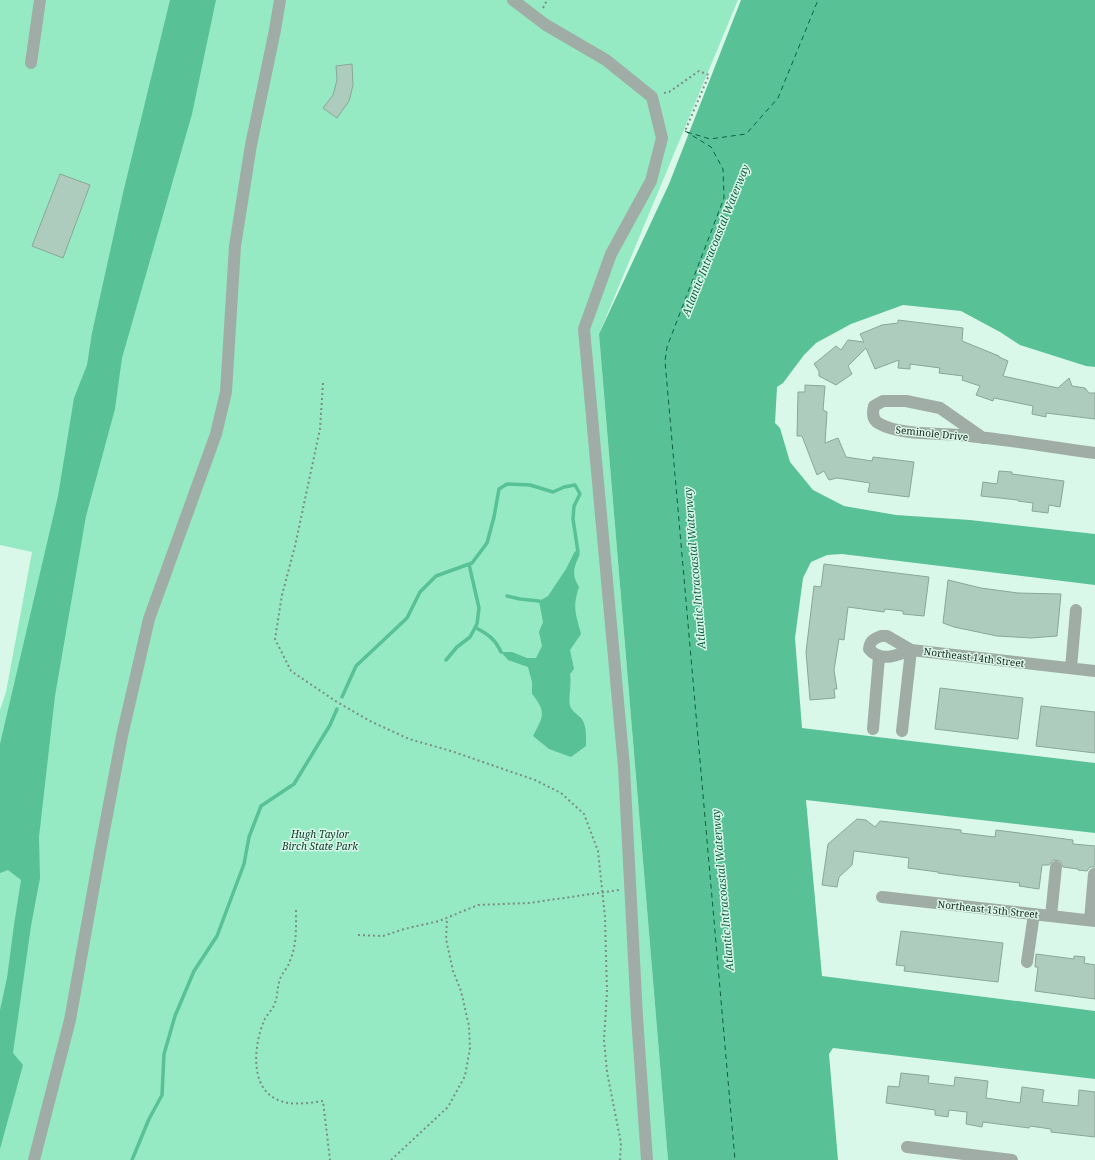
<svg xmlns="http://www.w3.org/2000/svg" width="1095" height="1160" font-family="'Noto Serif',serif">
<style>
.green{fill:#95eac3}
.water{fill:#58c196}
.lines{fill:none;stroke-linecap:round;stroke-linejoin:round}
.stream{stroke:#58c196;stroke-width:3.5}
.ferry{stroke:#0c6043;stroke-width:1;stroke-dasharray:5 4;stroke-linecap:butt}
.building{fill:#aeccbd;stroke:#8aa698}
.path{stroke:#798e84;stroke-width:2;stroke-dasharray:2 3;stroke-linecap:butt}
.minor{stroke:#a0ada6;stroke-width:12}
.labels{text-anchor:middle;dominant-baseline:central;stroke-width:3;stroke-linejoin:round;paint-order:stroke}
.street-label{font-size:10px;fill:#15201a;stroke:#daf8e9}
.park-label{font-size:10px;font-style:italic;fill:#073726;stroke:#daf8e9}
.water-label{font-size:11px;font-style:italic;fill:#0c6043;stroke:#daf8e9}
</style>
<rect width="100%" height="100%" fill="#daf8e9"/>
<path class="green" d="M0 0H738L599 334 668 1160H0V710L6 692 32 552 0 545Z"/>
<path class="water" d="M170 0H216L192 114 122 358 115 409 86 516 55 696 39 837 40 878 31 926 13 1053 23 1065 0 1149V1010L7 978 14 925 21 880 8 870 0 873V744L58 496 74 398 87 365 92 333 123 193Z
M741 0H1095V367L1086 366 1020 345 1000 332 961 311 903 305 851 324 816 343 804 355 783 383 777 387 775 423 780 428 790 462 813 490 844 506 896 515 970 520 1095 534V585L842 554 827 555 811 562 803 578 795 638 802 728 1095 763V833L806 800 822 976 1095 1011V1079L833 1048 829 1054 838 1160H668L599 334 669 184Z
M575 551 580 554C574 567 571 574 579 587 572 608 576 614 581 634L570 650 574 669 570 674C572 684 568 697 570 706 572 711 577 714 581 718 587 725 586 737 586 746L571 757 549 749 533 736C543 717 547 712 532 694V682L528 667 508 660 501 652H512L527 658H536L542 646 539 632 543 622 539 601 548 596 566 569Z"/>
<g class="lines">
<path class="stream" d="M507 596 520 599 539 601
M476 628C488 634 495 639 501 652
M446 660 457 647 470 637 477 624 479 608 469 564
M342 697 356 666 407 618 420 592 436 576 472 563 487 543 494 517 499 489 507 484 530 485 553 492 564 487 575 485 580 494 574 506 573 519 578 552
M132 1160 149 1119 162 1095 164 1054 175 1016 194 971 217 936 244 864 249 837 261 806 294 784 330 725 337 709"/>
<path class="ferry" d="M685 131 711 147 723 169 724 198 667 347 665 361 735 1160
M687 132 710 139 746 134 778 98 818 0"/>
</g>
<path class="building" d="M352 64 353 85 349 101 337 118 323 108 333 95 337 80 336 66Z
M60 174 90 185 63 258 32 246Z
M898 320 963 328 962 341 999 356V357L1008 361 1003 376 1058 388 1069 378 1072 386 1085 388 1089 393H1095V419L1046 413V417L1032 414 1033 406 994 398 993 401 976 395 980 386 962 380 963 376 939 373 940 368 910 364V369L898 368 899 360 875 369 866 348 848 366 852 374 836 385 819 376V371L814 364 836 346 841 350 848 340 864 342 860 334 882 325 898 323Z
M805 385 825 386 823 410 827 412 825 443 838 438 846 457 872 461 873 457 914 462 909 497 868 492 870 483 837 478 829 480 824 471 817 475 802 436H797L798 392H805Z
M999 471 1012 472V474L1064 481 1060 507 1049 505 1048 513 1032 511 1033 503 1018 501V500L981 496 983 482 997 484Z
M824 564 929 577 924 616 903 614V611L885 609 884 612 848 607 844 640 839 639 834 670 837 689H834L835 698 810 700 806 652 814 586 821 587Z
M948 580 981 588 1018 593 1061 594 1057 636 1031 638 997 636 954 627 943 623Z
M940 688 1023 698 1018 739 935 729Z
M1041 706 1095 712V753L1036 746Z
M857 819 866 820 875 827 880 821 961 830V833L995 837 996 830 1073 840V844L1095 846V867H1090L1087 871 1078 870V869L1063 867 1060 861 1053 860 1049 865H1042L1039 889 1019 886 1020 883 961 876 938 873V872L908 868 909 858 854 851 852 865 839 877 837 887 822 885 828 844Z
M901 931 1003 943 998 982 904 971 905 966 896 965Z
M1036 954 1074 959V956L1085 957 1084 963 1095 965V999L1035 991 1038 967H1035Z
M901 1073 929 1076 928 1083 954 1086 955 1077 988 1081 986 1098 1020 1103 1022 1087 1044 1090 1042 1102 1078 1106 1079 1090 1095 1092V1137L1051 1132V1129L1030 1126 1029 1128 983 1122 982 1127 966 1124 967 1112 949 1110 948 1117 935 1115V1110L886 1103 888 1086 899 1087Z"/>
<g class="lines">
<path class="path" d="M543 8 547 0
M664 93 669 92 699 71 709 75 685 131
M323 383 320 429 295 546 282 595 275 639 291 671 337 702 370 721 409 739 451 751 535 780 561 793 584 814 598 851 605 917 607 992 604 1040 607 1072 621 1143 620 1160
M296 910C296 928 297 944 290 961 288 968 282 973 280 979 277 987 278 995 275 1003 273 1010 266 1015 264 1021 254 1044 249 1088 278 1100 291 1106 309 1103 323 1101L330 1160
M358 935 383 936 404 929 439 921 478 905 529 903 619 890
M391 1160 448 1107 465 1076 470 1048 469 1026 461 991 453 971 446 939 447 918"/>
<path class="minor" d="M513 0 546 25 606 60 652 97 662 138 651 181 611 254 584 329 624 767 637 1017 647 1160
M31 63 40 0
M983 438 940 408 906 401H883L874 406C872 414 873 421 880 424 900 435 936 433 959 435 1004 439 1050 447 1095 453
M881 636H887L911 650C897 655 881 663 869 649 870 641 873 639 881 636Z
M1071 668 1076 610
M873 729 879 657
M902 731 911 650 1095 671
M882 897 1095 921
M1051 916 1056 867
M1090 920 1094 874
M1027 962 1034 914
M907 1147 1012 1160
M34 1160 70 1020 100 852 122 736 149 619 216 434 226 392 235 246 251 145 275 30 280 0"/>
</g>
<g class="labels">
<g class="street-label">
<text transform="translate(932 433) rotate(6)">Seminole Drive</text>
<text transform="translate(974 657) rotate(7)">Northeast 14th Street</text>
<text transform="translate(988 909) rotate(6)">Northeast 15th Street</text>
</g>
<g class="park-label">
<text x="320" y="834">Hugh Taylor<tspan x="320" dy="12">Birch State Park</tspan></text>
</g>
<g class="water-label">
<text transform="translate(715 240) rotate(-68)">Atlantic Intracoastal Waterway</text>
<text transform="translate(694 568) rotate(-95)">Atlantic Intracoastal Waterway</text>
<text transform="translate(722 890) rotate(-95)">Atlantic Intracoastal Waterway</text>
</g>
</g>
</svg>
